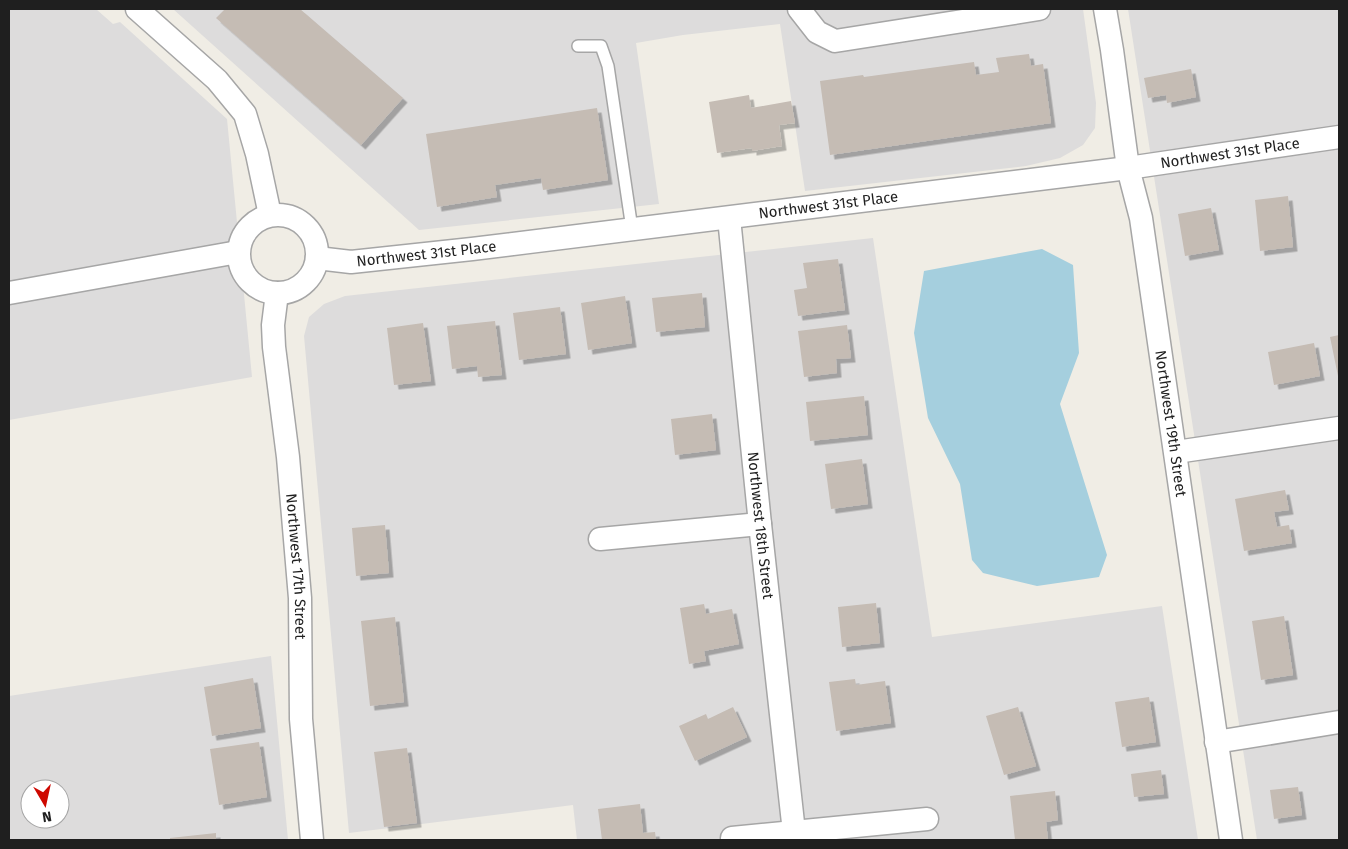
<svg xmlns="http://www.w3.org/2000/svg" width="1348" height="849" font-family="'Fira Sans',sans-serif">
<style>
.residential{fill:#dddcdc;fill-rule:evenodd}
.water{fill:#a5cfde}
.building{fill:#c5bcb4;filter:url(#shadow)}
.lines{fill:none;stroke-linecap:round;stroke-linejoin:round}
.lane-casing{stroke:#a6a6a6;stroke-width:14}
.street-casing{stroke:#a6a6a6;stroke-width:25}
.lane{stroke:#fff;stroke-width:11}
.street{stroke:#fff;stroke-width:22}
.labels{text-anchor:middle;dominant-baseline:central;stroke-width:4;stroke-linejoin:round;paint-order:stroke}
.street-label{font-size:15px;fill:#1f1f1f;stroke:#fff}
</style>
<defs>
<filter id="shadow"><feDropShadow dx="4.5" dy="4.5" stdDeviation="0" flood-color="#0004"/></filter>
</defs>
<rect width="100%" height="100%" fill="#f0ede5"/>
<path class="residential" d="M9 9H96L113 24 120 22 227 119 252 377 9 420Z
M173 9H1083L1096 103 1095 128 1083 145 1060 158 1026 166 805 191 780 24 683 35 636 43 659 204 419 230Z
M1128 9H1339V840H1257Z
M873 238 932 637 1162 606 1198 840H577L573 805 349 833 304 336 309 317 324 304 345 296Z
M271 656 288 840H9V696ZM30 789H60V819H30Z"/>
<path class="water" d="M1042 249 1073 265 1079 353 1060 404 1107 555 1099 577 1037 586 983 573 972 560 960 484 928 418 914 333 924 271Z"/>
<path class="building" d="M225 9H300L403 98 361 145 216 18Z
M1029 54 1031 66 1043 64 1051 123 830 155 820 81 863 75 864 77 974 62 976 75 999 72 996 58Z
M1191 69 1196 97 1167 103 1166 95 1148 98 1144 78Z
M749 95 751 108 791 101 795 123 779 125 782 146 752 151V148L717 153 709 102Z
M597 108 608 180 543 190 541 178 495 185 497 197 437 207 426 134Z
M1288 196 1293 247 1260 251 1255 200Z
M1211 208 1219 250 1185 256 1178 214Z
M838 259 845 310 798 316 794 290 807 288 803 263Z
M702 293 705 327 656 332 652 298Z
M625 296 632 343 588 350 581 303Z
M560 307 566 354 519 360 513 313Z
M495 321 502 375 478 377 477 366 452 369 447 326Z
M423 323 431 381 394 385 387 328Z
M847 325 851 358 836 359 837 373 804 377 798 331Z
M1339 335V376H1338L1330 337Z
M1314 343 1320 376 1274 385 1268 352Z
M864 396 868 435 810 441 806 402Z
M712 414 716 450 675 455 671 419Z
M862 459 868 504 831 509 825 464Z
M1285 490 1289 510 1274 512 1277 527 1289 525 1292 543 1244 551 1235 499Z
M385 525 389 573 356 576 352 528Z
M876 603 880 643 842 647 838 607Z
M704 604 706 614 732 609 739 644 704 651 706 661 689 664 680 608Z
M1284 616 1293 675 1261 680 1252 621Z
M395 617 404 702 370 706 361 621Z
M253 678 261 728 212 736 204 687Z
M855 679 856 685 885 681 891 723 836 731 829 682Z
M1149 697 1156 742 1122 747 1115 702Z
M733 707 747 737 695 761 679 726 706 714 708 719Z
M1018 707 1036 766 1004 775 986 716Z
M259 742 267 797 219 805 210 749Z
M407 748 417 823 384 827 374 752Z
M1161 770 1164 794 1134 797 1131 774Z
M1298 787 1302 815 1274 819 1270 790Z
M1055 791 1058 820 1046 822 1048 840H1015L1010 796Z
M640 804 643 833 655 832 656 840H602L598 809Z
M216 833V840H170V838Z"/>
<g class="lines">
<defs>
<path id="lane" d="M578 46H601L608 66 632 229"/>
<g id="street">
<path d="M137 9 217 80 245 114 257 154 270 215"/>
<path d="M799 9 817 32 835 41 1039 9"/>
<path id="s1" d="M1105 9 1112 50 1128 168 1141 218 1231 840"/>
<circle cx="278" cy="254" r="39"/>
<path id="s2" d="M729 218 760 524 794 832"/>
<path id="s3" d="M317 258 351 262 472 249 1128 168 1339 137"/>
<path d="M9 293 238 252"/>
<path id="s4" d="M277 293 273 325 274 347 288 457 300 598 301 719 312 840"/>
<path d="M1176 452 1339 428"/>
<path d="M600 539 760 524"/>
<path d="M1216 742 1339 722"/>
<path d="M732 838 927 819"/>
</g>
</defs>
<use href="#lane" class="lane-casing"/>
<use href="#street" class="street-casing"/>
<use href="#lane" class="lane"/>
<use href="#street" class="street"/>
</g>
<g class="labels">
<g class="street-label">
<text stroke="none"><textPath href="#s3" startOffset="920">Northwest 31st Place</textPath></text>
<text stroke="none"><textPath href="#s3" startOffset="515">Northwest 31st Place</textPath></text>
<text stroke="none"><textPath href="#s3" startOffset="110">Northwest 31st Place</textPath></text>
<text stroke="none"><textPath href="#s1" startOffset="420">Northwest 19th Street</textPath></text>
<text stroke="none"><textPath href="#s2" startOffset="309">Northwest 18th Street</textPath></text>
<text stroke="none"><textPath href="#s4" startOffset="275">Northwest 17th Street</textPath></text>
</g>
</g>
<rect width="1348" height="849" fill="none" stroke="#1f1f1f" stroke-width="20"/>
<g transform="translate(45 804) rotate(171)"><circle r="24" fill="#ffffff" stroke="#a5a5a5"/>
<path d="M0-4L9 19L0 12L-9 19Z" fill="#ce0800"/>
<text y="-8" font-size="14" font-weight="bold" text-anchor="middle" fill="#1f1f1f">N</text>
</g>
</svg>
